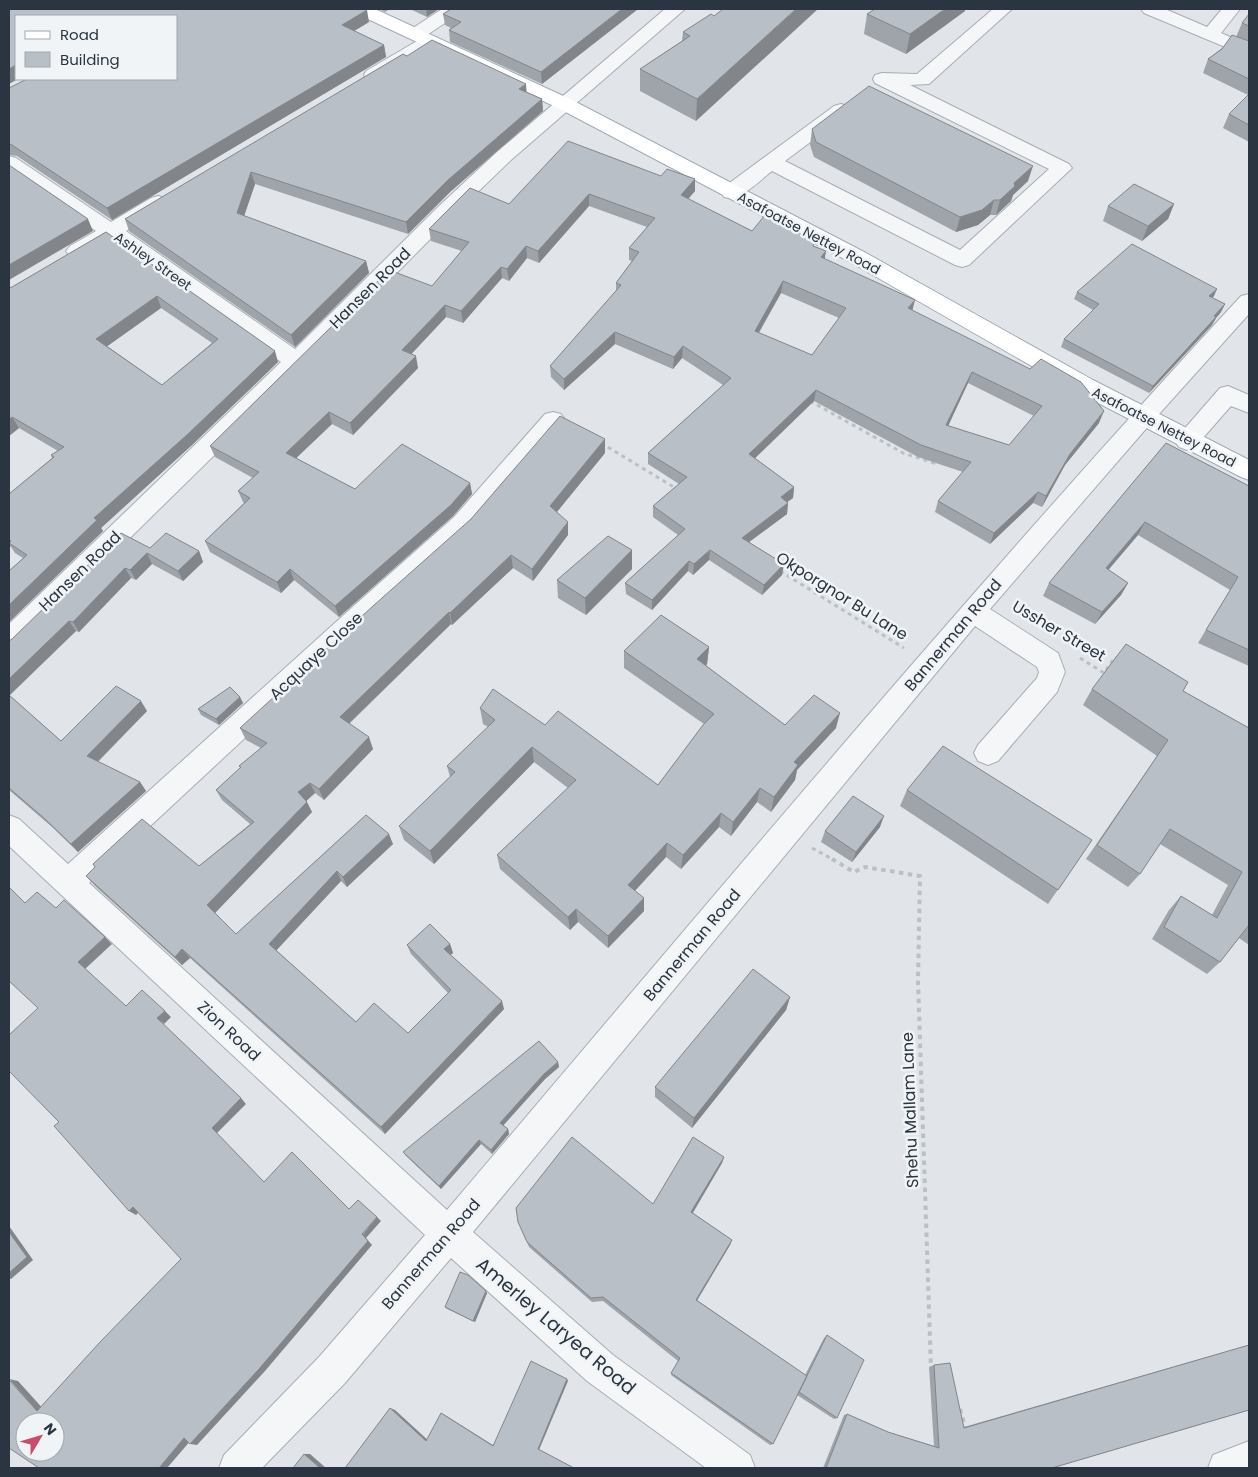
<svg xmlns="http://www.w3.org/2000/svg" width="1258" height="1477" font-family="Poppins,sans-serif">
<style>
.lines{fill:none;stroke-linecap:round;stroke-linejoin:round}
.minor-casing{stroke:#a6adb4;stroke-width:2}
.major-casing{stroke:#a1abb5;stroke-width:2}
.path-far1{stroke:#bbc0c5;stroke-width:3;stroke-dasharray:4 4;stroke-linecap:butt}
.path{stroke:#bbc0c5;stroke-width:4;stroke-dasharray:4.5 4.5;stroke-linecap:butt}
.minor{fill:#f4f6f8;fill-rule:evenodd}
.major{fill:#fff;fill-rule:evenodd}
.wall{fill:#9fa4aa;fill-rule:evenodd}
.shaded-wall{fill:#82868b}
.building{fill:#b9bfc6;stroke:#82868b;fill-rule:evenodd}
.labels{text-anchor:middle;dominant-baseline:central;stroke-width:5;stroke-linejoin:round;paint-order:stroke}
.far-street-label{font-size:14px;fill:#2a3541;stroke:#f1f4f7}
.street-label{font-size:16px;fill:#2a3541;stroke:#f1f4f7}
.near-street-label{font-size:19px;fill:#2a3541;stroke:#f1f4f7}
</style>
<rect width="100%" height="100%" fill="#e1e5ea"/>
<g class="lines">
<defs>
<path id="minor" d="M442 9H463L460 13 424 37 430 36 436 37 439 41 436 45 380 79 373 81 366 79 364 75 366 71 422 38 416 39 410 38 407 34 410 30Z
M665 9H685L511 160 454 215 304 367 18 648 9 651V624L281 362 110 240C98 248 85 260 70 256L66 251 70 246 96 231 9 171V156L16 158 111 222 151 198 158 196 165 198 168 203 165 208 126 231 295 349 440 205 497 152Z
M993 9H1012L929 84 910 85 1069 164 1072 168 969 265 962 267 955 265 772 171C759 181 741 201 724 197L721 192 724 187 834 106 841 104 848 106 851 110 848 114 785 161 960 250 1049 169 875 83 873 79 875 75 882 73 917 74Z
M1141 9H1165L1207 27 1222 9H1240L1221 33 1249 45V57L1144 13Z
M1249 294V314L1151 423 990 609 1058 653 1065 672 1057 692 998 761 988 765 978 761 974 753 978 745 1037 678 1039 672 1037 667 975 626 473 1232 613 1355 750 1455 755 1468H706L587 1381 451 1258 345 1383 262 1468H219L224 1455 319 1357 425 1235 9 846V815L19 819 68 864 357 603 454 517 545 414 553 412 561 414 565 420 561 426 472 531 375 617 89 883 447 1210C709 902 967 592 1241 296Z
M1228 386 1249 395V413L1231 406 1195 447 1187 450 1179 447 1175 441 1179 435 1220 388Z
M1249 1441V1468H1208L1213 1455Z"/>
<path id="major" d="M352 9H375L572 100 866 253 1093 380 1249 460V480L1241 477 1077 392 852 263 558 108 355 13Z"/>
</defs>
<use href="#minor" class="minor-casing"/>
<use href="#major" class="major-casing"/>
<path class="path-far1" d="M810 401 903 453 934 463 937 461
M601 443 677 489
M780 571 904 648
M1080 658 1104 673 1115 657 1118 659
M812 848 834 860"/>
<path class="path" d="M832 859 854 872 865 867 920 876 918 981 931 1369
M960 1409 966 1430"/>
<use href="#minor" class="minor"/>
<use href="#major" class="major"/>
</g>
<path class="wall" d="M9 9 369 22 354 31 384 45 386 57 112 220 17 156 9 155V88L176 79 16 16V79L9 84Z
M379 9H390L385 12Z
M410 9H439L427 17Z
M638 9 542 84 450 42 449 30 451 28 445 25 443 14Z
M965 11 906 54 864 34 867 14Z
M1249 14V142L1223 128 1229 114 1248 95 1203 73 1208 59 1236 37 1242 23Z
M714 16 696 121 640 91V69L682 41 683 32Z
M407 56 527 92 542 99 543 111 450 192 408 234 255 184 244 216 366 261 369 273 295 347 129 231 125 219Z
M812 129 1028 181 1013 195 1011 201 996 215H990L978 225 956 232 814 157 810 145Z
M661 176 695 179V191L688 199 752 231 814 246 826 251 824 259 913 311 1099 423 1065 465 1042 507 1033 503 990 544 935 512 938 501 963 472 918 457 814 401 755 458 794 487 793 498 787 502 788 503 787 514 749 542 784 564 782 575 762 595 709 560 693 575 688 571 652 610 626 594 625 583 678 535 653 517V506L679 484 648 464V453L723 385 682 358 673 369 615 344 564 390 551 377 550 366 616 291V283L632 261 629 260V248L647 227 589 206 539 263 527 258 509 281 502 278 463 323 446 317 411 354 418 368 353 435 332 424 296 458 355 489 470 483 472 494 453 516 339 617 294 580 281 593 210 552 205 541 244 503 243 502 238 491 253 478 215 457 210 446 432 286 462 251 431 241 429 229 509 204ZM781 293 839 318 812 355 759 333ZM968 383 1034 416 1009 445 948 426Z
M1174 204 1168 219 1142 241 1103 221 1108 206Z
M106 232 278 362 192 445 101 528 103 531 9 622V571L23 558 15 553 11 547 9 546V494L52 458 51 455 58 451 19 428 9 436 12 287ZM161 308 212 343 162 385 107 346Z
M1077 292 1214 296 1212 298 1225 304 1221 312 1216 318 1212 325 1149 393 1061 347 1064 339 1093 310 1074 299Z
M1166 443 1249 486V666L1198 643 1230 590 1138 535 1108 570 1128 583 1121 595 1095 624 1043 596 1049 583Z
M605 453 557 512 568 535 533 581 513 568 452 625 451 624 349 724 373 749 324 800 315 793 306 801 312 812 215 913 236 934 366 815 393 844 347 887 341 881 276 950 356 1022 408 1033 448 993 411 954 407 945 450 944 453 953 450 955 504 1009 385 1134 190 958 182 965 95 886 86 876 199 866 250 824 222 800 216 790 241 768 239 766 261 748 246 740 240 728Z
M150 548 199 551 203 562 183 581 152 564 136 580 131 578 79 632 76 631 9 695 61 741 147 711 98 762 140 782 146 791 78 852 52 827 9 790V641L12 639Z
M632 550V569L586 615 558 598 557 580Z
M709 647 707 664 706 666 785 725 836 728 797 770 795 780 771 812 757 802 731 836 719 827 681 869 666 857 635 891 644 911 608 948 578 922 570 930 500 869 497 855 568 788 534 762 434 864 404 840 399 826 450 777 447 766 488 727 483 724 480 708 545 725 658 785 704 724 624 668V651Z
M1092 689 1183 691 1249 728V945L1239 938 1220 962 1207 974 1152 939 1169 910 1181 896 1212 915 1228 885 1160 844 1140 874 1128 887 1086 859 1157 756 1083 705Z
M240 697 243 703 219 725 201 715 198 709Z
M907 790 1092 840 1048 904 900 806Z
M880 827 852 862 821 842 825 831Z
M790 997 786 1010 692 1128 655 1097V1087Z
M558 1062 559 1067 545 1079 503 1125 508 1129 509 1134 492 1154 481 1144 441 1189 406 1156 403 1152Z
M724 1157 722 1163 693 1213 732 1240 730 1245 697 1300 805 1375 824 1338 827 1335 837 1418 834 1419 797 1395 773 1444 770 1445 671 1375 678 1361 603 1301 592 1302 529 1247 518 1222 653 1204Z
M487 1293 475 1322 447 1309 445 1307Z
M1249 1345V1410L1052 1468H823L844 1415 847 1414 888 1432 934 1446 929 1367 934 1365 964 1427Z"/>
<path class="shaded-wall" d="M426 9H439L427 17Z
M622 9H638L542 84 541 72Z
M796 9H818L696 121 697 99Z
M945 9H965V11L906 54 910 34Z
M367 10 369 22 344 37 342 25Z
M384 45 386 57 112 220 107 208Z
M15 66 16 69V79H18L9 84V69Z
M526 84 527 96 519 89Z
M542 99 543 111 450 192 408 234 406 222 448 180Z
M1033 166 1028 181 1013 195 1011 201 996 215 1000 200 1014 183Z
M251 172 255 184 241 225 237 213Z
M695 179V191L681 207V195Z
M589 194V206L539 263 538 251Z
M994 200 990 215 978 225 956 232 960 217Z
M1174 204 1168 219 1142 241 1148 226Z
M88 219 93 231 9 280V265Z
M526 246 527 258 509 281 507 269Z
M826 251 824 263 821 257Z
M366 261 369 273 295 347 291 335Z
M501 267 502 278 463 323 461 311Z
M783 281 781 293 753 342 755 331Z
M1217 289 1214 296 1206 304 1209 296Z
M157 296 161 308 102 350 96 339Z
M915 300 912 312 908 308Z
M1225 304 1221 312 1216 318 1212 325 1149 393 1153 386Z
M445 305 446 317 404 362 402 350Z
M615 332V344L564 390V379Z
M683 346 682 358 673 369 674 357Z
M275 351 278 362 192 445 101 528 103 531 9 622V605L94 518Z
M416 356 418 368 353 435 350 423Z
M972 372 968 383 943 437 946 425Z
M816 390 814 401 748 465 749 454Z
M1104 411 1099 423 1065 465 1042 507 1046 496 1070 454Z
M329 412 332 424 290 464 286 453Z
M12 417 19 428 9 436V420Z
M605 439V453L551 519 550 506Z
M470 483 472 494 453 516 339 617 335 606Z
M794 487 793 498 779 508 781 497Z
M1038 492 1033 503 990 544 994 533Z
M788 503 787 514 741 548 742 538Z
M568 522V535L533 581 532 569Z
M1145 522 1138 535 1099 581 1106 568Z
M632 550V569L586 615 585 598Z
M710 550 709 560 693 575 694 564Z
M199 551 203 562 183 581 178 571Z
M147 553 152 564 136 580 130 570Z
M511 555 513 568 452 625 450 613Z
M689 561 688 571 652 610V600Z
M784 564 782 575 762 595 764 585Z
M125 568 131 578 79 632 73 622Z
M290 569 294 580 281 593 277 582Z
M1128 583 1121 595 1095 624 1102 612Z
M449 612 451 624 344 728 340 717Z
M69 621 76 631 9 696V679Z
M709 647 707 664 696 676 697 659Z
M240 697 243 703 219 725 216 719Z
M141 701 147 711 94 765 87 756Z
M840 713 836 728 797 770 795 780 771 812 774 797 794 762Z
M369 737 373 749 324 800 319 789Z
M532 747 534 762 434 864 430 851Z
M140 782 146 791 78 852 71 844Z
M310 783 315 793 304 803 298 792Z
M760 788 757 802 731 836 733 822Z
M307 802 312 812 214 914 207 905Z
M721 813 719 827 681 869 683 855Z
M884 816 880 827 852 862 856 852Z
M389 834 393 844 347 887 343 877Z
M667 843 666 857 628 898V885Z
M337 871 341 881 274 953 269 944Z
M644 898V911L608 948V936Z
M576 909 578 922 570 930 568 917Z
M105 937 112 944 85 969 78 962Z
M450 944 453 953 447 958 444 949Z
M182 949 190 958 182 965 175 957Z
M790 997 786 1010 692 1128 694 1118Z
M502 1001 504 1009 385 1134 381 1127Z
M165 1011 171 1017 164 1024 157 1018Z
M558 1062 559 1067 545 1079 502 1127 500 1123 544 1074Z
M241 1098 246 1104 217 1133 269 1187 264 1182 212 1128Z
M508 1129 509 1134 492 1154 491 1150Z
M479 1140 481 1144 441 1189 439 1186Z
M724 1157 722 1163 690 1217 691 1212Z
M133 1207 140 1211 136 1215 129 1211Z
M377 1217 381 1221 366 1238 372 1245 265 1371 197 1445 190 1444Z
M9 1226 33 1260 11 1279 9 1278Z
M732 1240 730 1245 695 1304 696 1300Z
M486 1291 487 1293 475 1322 473 1321Z
M9 1379 18 1381 46 1412 37 1411Z
M567 1379 568 1381 539 1450 538 1449Z
M390 1408 395 1410 430 1442 426 1441Z
M441 1413 445 1415 496 1447 493 1446Z
M184 1438 192 1439 167 1468H159Z
M304 1454H310L326 1468H320Z"/>
<path class="building" d="M9 9H365L367 10 342 25 384 45 107 208 12 145 9 144V88L27 79H176V16H16V65L9 69Z
M451 9H622L541 72 449 30 461 22 443 14Z
M723 9H796L697 99 640 69 690 36 683 32 711 14 714 16Z
M875 9H945L910 34 867 14Z
M1249 14V26L1242 23Z
M1232 35 1249 41V79L1208 59 1222 49Z
M432 40 526 84 519 89 542 99 448 180 406 222 251 172 237 213 366 261 291 335 125 219 403 54 407 56Z
M869 86 1033 166 1014 183 1015 186 1000 200H994L982 210 960 217 816 142 812 129Z
M1249 94V125L1229 114Z
M568 141 661 176 667 169 695 179 681 195 752 231 765 215 814 241 813 246 826 251 821 257 915 300 908 308 1030 369 1041 359 1081 382 1104 411 1070 454 1046 496 1038 492 994 533 938 501 971 462 921 445 816 390 749 454 794 487 781 497 788 503 742 538 784 564 764 585 710 550 694 564 689 561 652 600 625 583 685 529 653 506 687 477 648 453 731 378 683 346 674 357 615 332 564 379 550 366 621 285 616 283 639 252 629 248 655 218 589 194 538 251 526 246 507 269 501 267 461 311 445 305 402 350 416 356 350 423 329 412 286 453 355 489 402 444 470 483 451 505 335 606 290 569 277 582 205 541 250 498 238 491 259 472 210 446 389 270 432 286 469 242 429 229 470 188 509 204ZM783 281 846 308 812 355 755 331ZM972 372 1042 406 1009 445 946 425Z
M9 165 88 219 9 265Z
M1134 184 1174 204 1148 226 1108 206Z
M106 232 275 351 188 434 94 518 97 520 9 605V571L27 555 9 543 11 541 9 539V494L54 457 51 455 64 447 12 417 9 420V288L12 287ZM157 296 218 339 162 385 96 339Z
M1132 244 1217 289 1209 296 1225 304 1214 316 1216 317 1153 386 1064 339 1099 304 1077 292Z
M560 416 605 439 550 506 568 522 532 569 511 555 450 613 449 612 340 717 369 737 319 789 310 783 298 792 307 802 207 905 236 934 366 815 389 834 343 877 337 871 269 944 356 1022 374 1003 408 1033 451 990 407 945 430 924 450 944 444 949 502 1001 381 1127 182 949 175 957 86 876 95 867 93 864 142 819 199 866 254 822 216 790 241 767 239 766 267 743 240 728 373 606 471 519Z
M1166 443 1249 486V650L1206 630 1238 577 1145 522 1106 568 1128 583 1102 612 1049 583Z
M121 533 150 548 166 533 199 551 178 571 147 553 130 570 125 568 73 622 69 621 9 679V641L12 639Z
M608 536 632 550 585 598 557 580Z
M661 615 709 647 697 659 785 725 814 695 840 713 794 762 798 765 774 797 760 788 733 822 721 813 683 855 667 843 628 885 644 898 608 936 576 909 568 917 497 855 576 780 532 747 430 851 399 826 455 772 447 766 495 720 480 708 493 689 545 725 558 711 658 785 703 725 714 714 624 651Z
M1126 644 1188 682 1183 691 1249 728V925L1220 962 1164 927 1181 896 1217 918 1242 872 1170 829 1140 874 1097 845 1168 740 1092 689Z
M116 686 141 701 87 756 140 782 71 844 45 819 9 788V695L61 741Z
M230 687 240 697 216 719 198 709Z
M943 746 1092 840 1058 890 907 790Z
M853 796 884 816 856 852 825 831Z
M9 887 25 903 37 892 56 908 64 900 105 937 78 962 126 1006 142 990 165 1011 157 1018 241 1098 212 1128 264 1182 292 1152 349 1209 358 1200 377 1217 362 1234 368 1241 259 1369 190 1444 184 1438 159 1468H39L9 1448V1380L37 1411 101 1341 181 1259 133 1207 129 1211 54 1126 59 1122 9 1071V1035L38 1008 9 981ZM25 1422H55V1452H25Z
M753 969 790 997 694 1118 655 1087Z
M539 1041 558 1062 544 1074 500 1123 508 1129 491 1150 479 1140 439 1186 403 1152Z
M572 1137 653 1204 693 1137 724 1157 691 1212 732 1240 696 1300 807 1376 773 1444 671 1373 680 1358 603 1297 591 1298 527 1242 518 1222 516 1208Z
M9 1232 27 1257 9 1273Z
M460 1272 468 1275 486 1291 473 1321 445 1307Z
M827 1335 864 1360 837 1418 799 1392Z
M1249 1345V1410L1052 1468H826L847 1414 888 1432 939 1448 934 1365 950 1363 964 1428Z
M531 1361 567 1379 538 1449 574 1468H345L390 1408 426 1441 441 1413 493 1446Z
M304 1454 320 1468H293Z"/>
<g class="labels">
<g class="far-street-label">
<text transform="translate(809 233) rotate(28)">Asafoatse Nettey Road</text>
<text transform="translate(153 261) rotate(35)">Ashley Street</text>
<text transform="translate(1164 427) rotate(27)">Asafoatse Nettey Road</text>
</g>
<g class="street-label">
<text transform="translate(370 288) rotate(-45)">Hansen Road</text>
<text transform="translate(80 571) rotate(-44)">Hansen Road</text>
<text transform="translate(842 596) rotate(32)">Okporgnor Bu Lane</text>
<text transform="translate(1059 631) rotate(30)">Ussher Street</text>
<text transform="translate(953 635) rotate(-50)">Bannerman Road</text>
<text transform="translate(316 656) rotate(-43)">Acquaye Close</text>
<text transform="translate(692 945) rotate(-50)">Bannerman Road</text>
<text transform="translate(229 1031) rotate(43)">Zion Road</text>
<text transform="translate(910 1110) rotate(-92)">Shehu Mallam Lane</text>
<text transform="translate(431 1254) rotate(-49)">Bannerman Road</text>
</g>
<g class="near-street-label">
<text transform="translate(556 1326) rotate(40)">Amerley Laryea Road</text>
</g>
</g>
<rect width="1258" height="1477" fill="none" stroke="#2a3541" stroke-width="20"/>
<rect x="15" y="15" width="162" height="65" fill="#f1f4f7" stroke="#a1a8ae"/>
<rect x="25" y="31" width="25" height="8" fill="#ffffff" stroke="#a1a8ae"/>
<text x="60" y="40" font-size="15" fill="#2a3541">Road</text>
<rect x="25" y="52" width="25" height="15" fill="#b9bfc6" stroke="#a1a8ae"/>
<text x="60" y="65" font-size="15" fill="#2a3541">Building</text>
<g transform="translate(40 1437) rotate(52)"><circle r="24" fill="#f1f4f7" stroke="#a1a8ae"/>
<path d="M0-4L9 19L0 12L-9 19Z" fill="#ca4b6a"/>
<text y="-8" font-size="14" font-weight="bold" text-anchor="middle" fill="#2a3541">N</text>
</g>
</svg>
